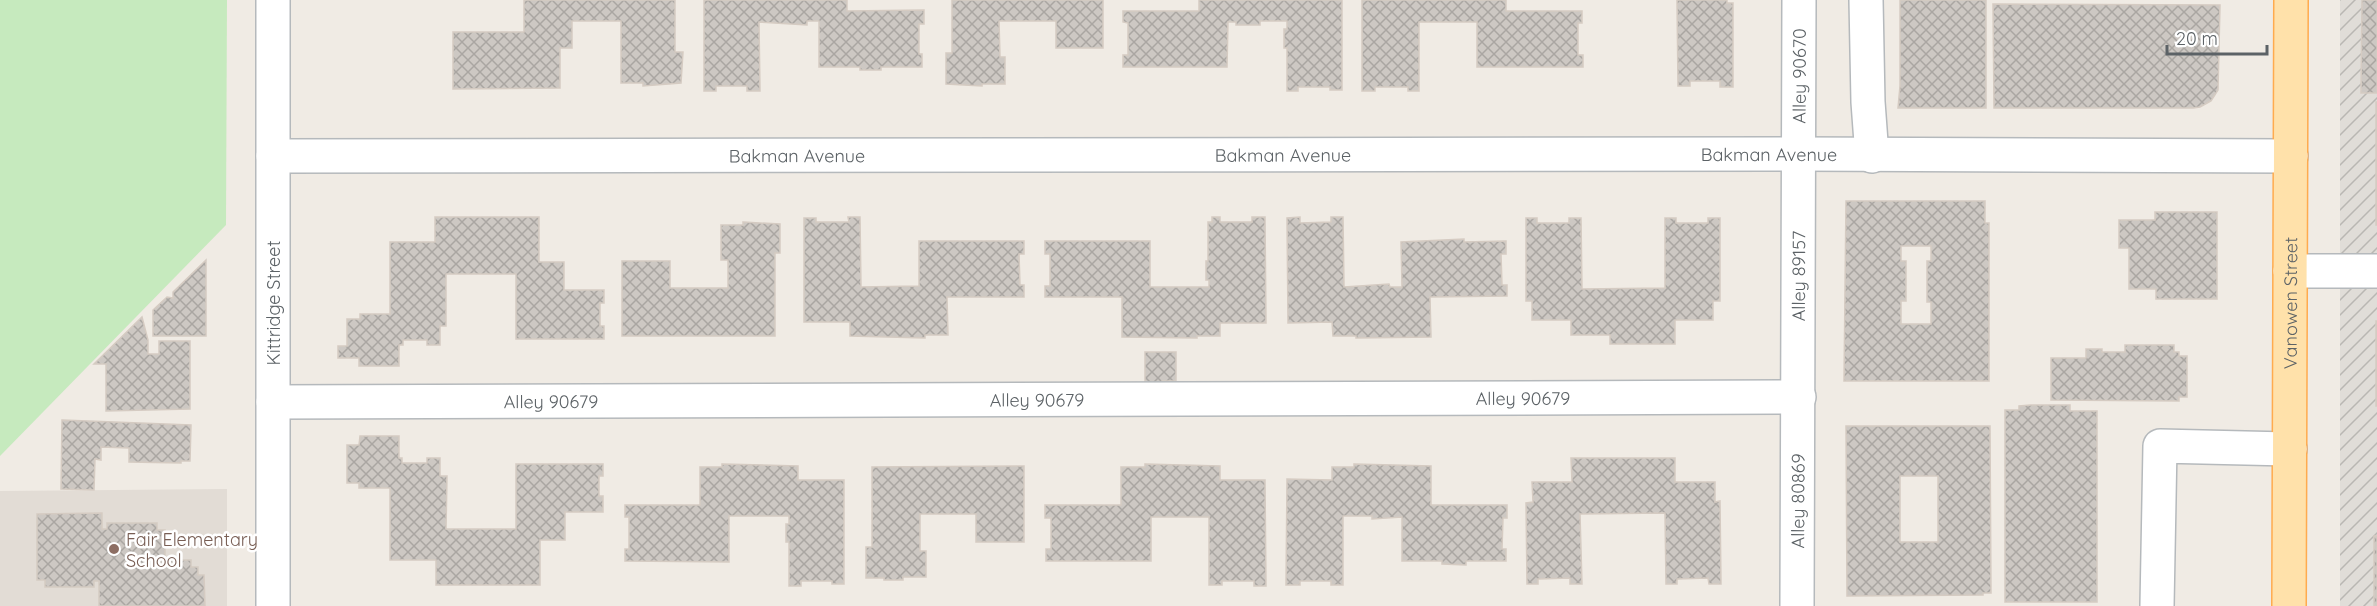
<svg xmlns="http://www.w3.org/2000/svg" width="2377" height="606" font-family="Quicksand,sans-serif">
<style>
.industrial{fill:url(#industrial-furrows)}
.education{fill:#e2dcd5}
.grass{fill:#c6eabe}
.building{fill:url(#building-cross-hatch);stroke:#d5cbc2;stroke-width:1.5;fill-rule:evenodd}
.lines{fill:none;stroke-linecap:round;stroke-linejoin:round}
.minor-casing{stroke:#b5b9bc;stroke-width:36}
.major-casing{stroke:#ffab4e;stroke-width:36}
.minor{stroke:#fff;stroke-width:33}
.major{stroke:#ffe1aa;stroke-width:33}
.education-dot{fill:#8d6e63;stroke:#fff;stroke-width:2}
.labels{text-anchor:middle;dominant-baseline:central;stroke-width:5;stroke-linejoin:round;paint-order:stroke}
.street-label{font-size:18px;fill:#5c6266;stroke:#fff}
.education-label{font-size:18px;fill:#785e54;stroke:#fff;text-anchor:start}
</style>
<defs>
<pattern id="industrial-furrows" width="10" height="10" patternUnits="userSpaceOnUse" patternTransform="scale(1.5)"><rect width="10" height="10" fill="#e0ddd8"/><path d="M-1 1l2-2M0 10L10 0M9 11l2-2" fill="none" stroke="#b9b7b3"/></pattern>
<pattern id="building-cross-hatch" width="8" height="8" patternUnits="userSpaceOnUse" patternTransform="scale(1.5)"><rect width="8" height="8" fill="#cdc8c3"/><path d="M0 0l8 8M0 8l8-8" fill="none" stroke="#aaa6a2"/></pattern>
</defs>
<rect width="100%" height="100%" fill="#f0ebe4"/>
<path class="industrial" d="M2340 0H2377V606H2340Z"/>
<path class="education" d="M227 489V606H0V491Z"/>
<path class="grass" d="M0 0H227L226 225 0 456Z"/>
<path class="building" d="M524 0H675V52H683L681 83 643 86V83H621V21H572V48H560V88L453 89V32H524Z
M704 0H847V11L924 10V24H919V54H922V67H881V70H860V67H819V21H807V25L759 22 760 91H747V86H716V91H704Z
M952 0H1103V48H1056V21H999L1000 57H1005V84H982V86L946 84V53H952Z
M1199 0H1342V90H1330V87H1298V91H1287V48H1284V29H1287V21H1260V25H1236V22H1228L1227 67H1123V55H1128V23L1123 22V11H1199Z
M1362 0H1506V11H1582V23H1578V55H1583V67H1477V22H1419V91H1408V87H1375V91H1362Z
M1677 0H1727V3H1733V87H1720V81H1690V86H1678Z
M1900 0H1986V108H1898L1900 86Z
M2362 0H2377V93H2361Z
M1993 4 2220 5 2218 90 2211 101 2200 107 2193 108H1994Z
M2376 102H2377V225H2376Z
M1846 201H1985V223H1989V381H1844ZM1901 246H1931V261H1927V302H1931V324H1901V301H1906V261H1901Z
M2155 212H2217V299H2156V289H2129V248H2119V220H2155Z
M435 217H539V262H564V290H604V303H600V326H604V339H516V274H446V326H440V345H427V340H403V345H399V366H359V358H338V346H347V319H360V314H390V242H435Z
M848 217H860L861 287 919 286V241H1024V254H1019L1020 285H1024V297H947L948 335H925V338L850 336V322H804V218H816V222H849Z
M1212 217H1220V222H1252V217H1265L1266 323H1220V336H1197V338L1122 337V297H1045V286H1050V254H1045V241H1150V287H1209V280H1206V261H1208V222H1212Z
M1300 217V223L1331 222V217H1343L1344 287 1389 284 1390 287H1402L1401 242 1464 239V242L1506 241V254H1501L1502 285H1507V296L1430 297 1431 337 1356 338V336H1333L1332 322 1288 323 1287 218Z
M1526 218H1537V223H1569V218H1581L1582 289 1665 288V218H1676V223H1708V218H1720V301H1713V320H1675V344H1610V335H1571V320H1532V301H1526Z
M743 222 780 224V253H775V336H622V261H670V288H728V260H721V225H743Z
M206 260V336H153V310L167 297 173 298V292Z
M142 317 148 340V354H159V341H190V409L106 411V364H94Z
M2376 321H2377V406H2376Z
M2125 345H2174V352H2179V356H2187V397H2179V401L2051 400V358H2086V349H2102V352H2125Z
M1145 352H1176V381H1162V384H1145Z
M2031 405H2070V411H2097V602H2005V410H2019V406Z
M62 420 191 425 190 461H181V463L129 462V448L101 447V460L95 459 94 490 61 489Z
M1846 426H1990L1991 593H1983V595L1847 596ZM1900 476H1938V542H1900Z
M360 436H399V458H402V463H427V458H440V476H447L446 529H516V464H603V476H599V496H603V512H565V540H540V585H436V560H390V488H359V483H347V445H359Z
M1571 458H1675V482H1715V502L1720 501 1721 584H1709L1708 578 1677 579V584H1666L1665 513 1580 514 1582 584H1570V578L1538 579V584H1527L1526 503 1533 502 1532 482H1572Z
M722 464 798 466V480H844V584H832V581H801V586H789V542H786V524H789V516H729V562L625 561V549H629V517H625V505H700V467H722Z
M1145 464 1220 466V480H1265L1266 586H1254V581H1222V585H1209V517H1151V561H1046V549H1051V518H1045V505H1121V467H1145Z
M1354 464 1431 466V505H1507V518H1503L1502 549H1506V561H1466V565L1442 564V561H1402V517L1372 519V516H1343V585H1331V581H1300V585H1286L1287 479 1332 480V467H1354Z
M1024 466V542H976V514H920V551H926V577H903V580H884V578H866V547H872V467Z
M102 513V529H107V523H157V530H165V560H191V567H198V575H204L205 606H99V581H94V587H45V580H37V514Z
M2374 536H2377V606H2374Z"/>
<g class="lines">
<defs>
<g id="minor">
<path d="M273 0V606"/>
<path d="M1866 0 1868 102 1872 156"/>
<path id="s1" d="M273 156 1799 154 2291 156"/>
<path d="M2290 271H2377"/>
<path id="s2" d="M273 402 1799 397"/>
<path id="s3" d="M1797 606 1799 0"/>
<path d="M2157 606 2160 446 2290 449"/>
</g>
<g id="major">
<path id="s4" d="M2289 606 2291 0"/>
</g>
</defs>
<use href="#minor" class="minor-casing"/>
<use href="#major" class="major-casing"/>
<use href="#minor" class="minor"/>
<use href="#major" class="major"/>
</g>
<circle class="education-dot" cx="114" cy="549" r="6"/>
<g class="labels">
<g class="street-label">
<text stroke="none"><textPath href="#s3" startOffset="530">Alley 90670</textPath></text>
<text stroke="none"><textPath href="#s1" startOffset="1010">Bakman Avenue</textPath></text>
<text stroke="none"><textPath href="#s1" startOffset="1496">Bakman Avenue</textPath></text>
<text stroke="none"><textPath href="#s1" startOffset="524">Bakman Avenue</textPath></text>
<text stroke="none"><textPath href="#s3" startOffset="330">Alley 89157</textPath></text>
<text transform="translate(273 303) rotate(-90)">Kittridge Street</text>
<text stroke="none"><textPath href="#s4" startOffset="303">Vanowen Street</textPath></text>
<text stroke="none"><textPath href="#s2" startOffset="1250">Alley 90679</textPath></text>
<text stroke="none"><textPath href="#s2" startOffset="764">Alley 90679</textPath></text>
<text stroke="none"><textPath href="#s2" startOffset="278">Alley 90679</textPath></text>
<text stroke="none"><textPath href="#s3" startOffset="105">Alley 80869</textPath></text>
</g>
<g class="education-label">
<text x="126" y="539">Fair Elementary<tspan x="126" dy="21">School</tspan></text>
</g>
</g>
<path d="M2167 45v9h100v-9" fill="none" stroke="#5c6266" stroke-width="3"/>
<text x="2176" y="45" font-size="18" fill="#5c6266" stroke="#ffffff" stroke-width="4.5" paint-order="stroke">20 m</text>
</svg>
